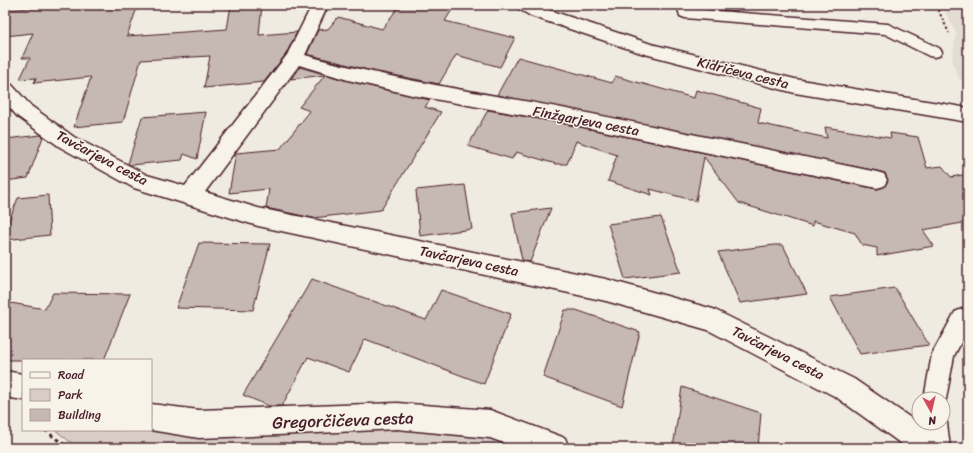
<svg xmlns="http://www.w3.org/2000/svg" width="973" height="453" font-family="Sriracha,sans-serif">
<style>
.built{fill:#e3dcd2}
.green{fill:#d8cdc6;stroke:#917678}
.building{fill:#c6b8b3;stroke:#4a1f2b}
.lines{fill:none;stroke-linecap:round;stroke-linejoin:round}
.service-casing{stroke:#4a1f2b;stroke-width:3}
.minor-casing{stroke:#4a1f2b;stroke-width:3}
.secondary-casing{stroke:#4a1f2b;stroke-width:3}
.path-far1{stroke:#4a1f2b;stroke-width:2;stroke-dasharray:2.5 2.5;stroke-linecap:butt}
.path{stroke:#4a1f2b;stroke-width:3;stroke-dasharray:3.5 3.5;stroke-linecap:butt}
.service{fill:#f7f3e8;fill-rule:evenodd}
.minor{fill:#f7f3e8;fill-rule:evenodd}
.secondary{fill:#f7f3e8;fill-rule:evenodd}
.labels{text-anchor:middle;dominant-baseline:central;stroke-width:3;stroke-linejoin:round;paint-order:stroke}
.street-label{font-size:14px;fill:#4a1f2b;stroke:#f7f3e8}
.near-street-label{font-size:17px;fill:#4a1f2b;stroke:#f7f3e8}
</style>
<rect width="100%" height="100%" fill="#f0ebe0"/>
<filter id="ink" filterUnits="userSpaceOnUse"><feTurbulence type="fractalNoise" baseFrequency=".025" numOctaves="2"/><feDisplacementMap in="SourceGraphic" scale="8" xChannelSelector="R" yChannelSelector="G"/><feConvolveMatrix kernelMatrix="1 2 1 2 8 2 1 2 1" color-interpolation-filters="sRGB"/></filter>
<g filter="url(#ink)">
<path class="built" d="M942 5H968V80L959 79 952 61 956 33Z"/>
<path class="green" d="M397 427 454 430 508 442 524 448H78L55 430H143L168 433 239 436Z"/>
<path class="building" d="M66 5H138L127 36 227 29 231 5H262L259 35 297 32 286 54 264 82 204 88 210 56 141 60 123 122 74 127 91 77 34 83 36 78 20 79 30 58H22L33 33 5 36V10Z
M400 5H455L445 21 515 38 500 67 456 55 439 84 368 70 307 54 318 30 328 29 338 17 382 29Z
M518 57 612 83 615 76 694 98 696 90 761 108 758 123 827 138 825 127 891 138 890 133 918 137 927 168 942 166 951 177 968 174V222L923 230 934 246 877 256V248L862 245 855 233 813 221V226L739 203 704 157 696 201 650 189 652 195 608 181 617 155 576 141 567 164H556L516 152 512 159 468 146 488 110 556 122 877 189 884 187 888 181 885 173 877 171 497 95Z
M300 67 348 81 430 100 425 107 441 112 381 210 313 218 266 208 269 189 229 193 236 153 280 149 310 111 299 107 325 75 291 79Z
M206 112 197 159 184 154 182 160 131 165 128 164 142 117Z
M41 135 43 137 28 178 5 181V139Z
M465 185 472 229 420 236 416 190Z
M48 195 50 235 5 240V231L18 198Z
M551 208 530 262 522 260 512 213Z
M661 217 681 272 625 279 608 224Z
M199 243 270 244 253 310 176 308Z
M774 245H783L807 294 740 303 718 252Z
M312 279 426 320 441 290 511 314 484 384 365 339 349 372 308 357 282 406H269L243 395Z
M895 288 929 345 860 354 830 297Z
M53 293 130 294 104 360H5V302L45 309Z
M565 310H576L640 332 622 406 543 377Z
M682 387 761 413 758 448H673Z"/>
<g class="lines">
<defs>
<path id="service" d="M677 5H691L692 9 888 24 939 48 942 52 939 56 934 57 929 56 885 34 685 18 680 16Z
M962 309 968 311V329L954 356 946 399 943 407V399H924L932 354 955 312Z
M943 415 947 423 950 448H926L923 423H943Z"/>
<path id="minor" d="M312 5H328L305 55C388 79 472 91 557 107 664 128 770 150 877 172L884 174 887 180 884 186 877 188 556 121 412 95 348 80 299 65 205 192 258 208 606 279 713 309 854 379 940 438 944 448H907L836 397 708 330 606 301 258 226 134 188 60 147 17 116 5 102V83L12 85 31 106 74 137 147 175 185 186 287 55Z
M5 371 23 374V400L5 397Z
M397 403 490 410 565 438 569 448H518L490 438 397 429 278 435 199 438 150 430 151 404 199 410Z"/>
<path id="secondary" d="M517 5H537L543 8 651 44 795 79 968 108V122L795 93 641 53 531 16 519 9Z"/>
</defs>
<use href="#service" class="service-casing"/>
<use href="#minor" class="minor-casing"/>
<use href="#secondary" class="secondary-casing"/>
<path class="path-far1" d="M936 5 949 33"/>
<path class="path" d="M45 430 68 448"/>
<use href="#service" class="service"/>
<use href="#minor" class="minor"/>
<use href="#secondary" class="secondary"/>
</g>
</g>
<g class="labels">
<g class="street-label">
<text transform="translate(743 73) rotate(14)">Kidričeva cesta</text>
<text transform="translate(586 121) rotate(11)">Finžgarjeva cesta</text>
<text transform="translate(102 158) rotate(28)">Tavčarjeva cesta</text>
<text transform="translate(469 261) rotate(12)">Tavčarjeva cesta</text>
<text transform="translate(778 353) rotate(27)">Tavčarjeva cesta</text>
</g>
<g class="near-street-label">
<text transform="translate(343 420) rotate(-2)">Gregorčičeva cesta</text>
</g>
</g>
<rect width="973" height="453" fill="none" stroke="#f7f3e8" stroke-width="20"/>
<rect x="10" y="10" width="953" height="433" fill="none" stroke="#4a1f2b" stroke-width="1.5" filter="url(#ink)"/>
<rect x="22" y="359" width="130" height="72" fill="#f7f3e8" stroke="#b29e9c"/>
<rect x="30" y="372" width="20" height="6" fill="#f7f3e8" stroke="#b29e9c"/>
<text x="58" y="379" font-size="12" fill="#4a1f2b">Road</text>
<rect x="30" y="389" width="20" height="12" fill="#d8cdc6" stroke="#b29e9c"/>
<text x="58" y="399" font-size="12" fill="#4a1f2b">Park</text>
<rect x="30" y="409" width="20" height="12" fill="#c6b8b3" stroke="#b29e9c"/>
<text x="58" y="419" font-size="12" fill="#4a1f2b">Building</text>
<g transform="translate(931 411) rotate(172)"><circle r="19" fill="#f7f3e8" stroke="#b29e9c"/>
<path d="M0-3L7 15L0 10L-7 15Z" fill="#d1495b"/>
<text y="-6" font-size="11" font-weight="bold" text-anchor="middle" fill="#4a1f2b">N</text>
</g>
</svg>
